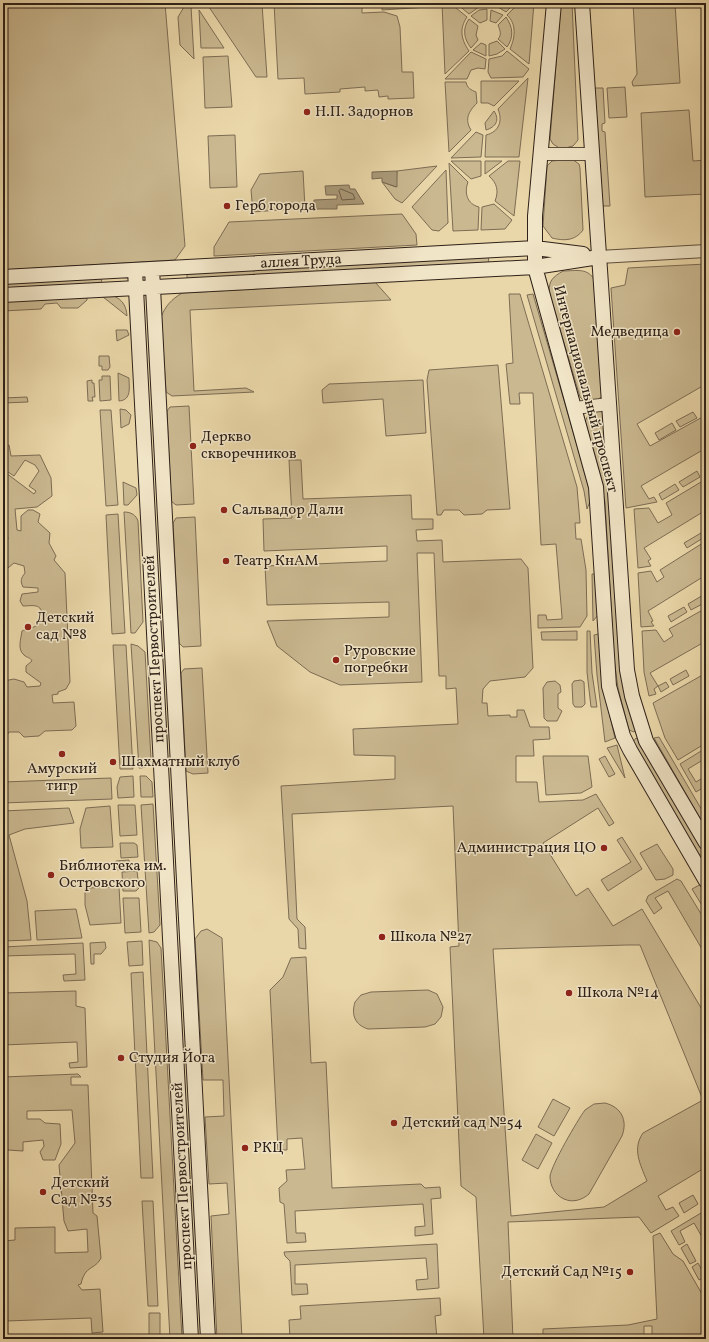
<svg xmlns="http://www.w3.org/2000/svg" width="709" height="1342" font-family="Vollkorn,serif">
<style>
.green{fill:#cab890;stroke:#7c6c54;fill-rule:evenodd}
.water{fill:#aa9978;stroke:#786952}
.lines{fill:none;stroke-linecap:round;stroke-linejoin:round}
.shore{stroke:#6c5d48;stroke-width:1}
.tertiary-casing{stroke:#5d4e3c;stroke-width:14}
.secondary-casing{stroke:#2e2118;stroke-width:16}
.tertiary{stroke:#f1e5c7;stroke-width:12}
.secondary{stroke:#f1e5c7;stroke-width:14}
.poi-dot{fill:#8f2418;stroke:#f1e5c7;stroke-width:1.5}
.labels{text-anchor:middle;dominant-baseline:central;stroke-width:3;stroke-linejoin:round;paint-order:stroke}
.poi-label{font-size:15px;fill:#2e2118;stroke:#f1e5c7;text-anchor:start}
.street-label{font-size:15px;fill:#2e2118;stroke:#f1e5c7}
</style>
<rect width="100%" height="100%" fill="#ead7a9"/>
<filter id="stains"><feTurbulence type="fractalNoise" baseFrequency=".005" numOctaves="4"/><feColorMatrix values="0 0 0 0 .2 0 0 0 0 .09 0 0 0 0 .02 0 0 0 .5 -.17"/></filter>
<radialGradient id="worn" r=".72"><stop offset=".6" stop-color="#630" stop-opacity="0"/><stop offset="1" stop-color="#630" stop-opacity=".3"/></radialGradient>
<path class="green" d="M3 3H165L185 246 175 260 3 270Z
M274 3H362V13L384 12 397 16 400 27 402 72H413L414 98 388 99V96L379 97 378 90 365 91V87L340 89V92L305 94 304 78 278 79Z
M382 3H428V7L382 10Z
M442 3H450L467 17C459 29 461 39 469 51L445 74Z
M456 3H488V6L479 7 469 14Z
M491 3H515L506 12 498 7 490 6Z
M519 3H534L529 64 510 49C515 38 517 24 507 15Z
M561 3H572L578 140 573 146 561 149 553 144 550 139Z
M633 3H675L680 83 633 86 632 82 637 74Z
M262 4 267 77H256L209 7Z
M191 6 194 59 180 45 178 17 184 7Z
M487 9V20L480 23 471 16 479 10Z
M199 10 224 48H201Z
M491 10 503 15 496 23 490 21Z
M506 17C513 27 514 37 507 47L498 39C502 35 500 30 498 25Z
M469 19 478 26 476 35 478 40 471 48C464 39 462 29 469 19Z
M497 41 505 49 497 54 489 56V44Z
M481 43 486 45V56L473 50Z
M507 51 529 69 523 77 491 78 488 72 489 59 502 56Z
M471 52 486 59 485 69 478 68 471 70 467 79H445Z
M228 56 232 107 205 108 203 57Z
M528 78 519 157H485L486 135C499 132 503 121 498 109Z
M481 81H519L494 106 488 103H481Z
M445 82H466C467 88 471 90 476 92L477 103C469 111 464 119 471 130L449 152Z
M625 87 627 117 609 118 607 88Z
M590 88H603L605 123 602 124V131L605 132 610 206H598Z
M689 110 693 161 706 160V194L645 197 641 113Z
M494 111C500 120 496 127 486 130L485 123Z
M476 132 483 135 481 157 451 158Z
M235 135 237 187 210 188 208 136Z
M572 159 579 164 580 168 583 230C575 241 564 241 552 238L543 226 547 166 552 161Z
M451 161H481V176L471 179Z
M485 161H502L485 174Z
M508 161H520L514 216 495 201C499 191 497 183 489 176Z
M449 163 468 182C464 193 467 204 479 207L478 230 453 231Z
M437 166 402 203 395 199 382 182 396 187 397 171Z
M446 170 448 223 439 231 432 230 412 207Z
M303 171 305 208 253 212 251 190 260 174Z
M494 204 512 220 505 229 481 230 482 207Z
M402 214 416 234 417 245 214 256V247L229 222Z
M488 254 489 264 187 280V272Z
M706 264V384L637 424 650 446 706 415V448L641 486 649 499 654 497 657 502 626 508 611 288 625 285 628 268Z
M563 271C576 271 588 267 595 281L606 391C600 400 595 402 584 401L580 397 549 292C549 280 553 277 563 271Z
M101 278 102 283 3 289V282Z
M375 282 391 300 190 310 194 391 246 388 254 392 172 396 166 392 161 317C166 305 171 300 182 293Z
M87 293V300L78 308H61L57 303 45 304 41 309 3 311V298Z
M98 293C113 294 126 298 127 316Z
M509 294H520L577 487 580 523H575L576 539H581L586 570 587 616 580 627 538 628V615H546L547 620 562 619V617L556 544 541 545 533 393H519L520 404H510L506 364 513 363Z
M533 294 589 486 591 499 587 509 584 491 527 295Z
M116 330H127L129 335 117 341Z
M99 356H109L110 367 108 370H102V366H99Z
M498 365 510 509 487 510 482 514 464 515 459 510H444L441 515H437L427 380 429 370Z
M118 373 129 378C129 387 132 400 119 401Z
M102 376H110L111 400 100 401 99 380H102Z
M92 380V383H94L95 397H92L93 401H88L87 381Z
M423 380 426 433 386 436 383 399 323 403 322 390 329 384Z
M27 397 28 402 3 403V398Z
M189 406 194 504 176 505 171 501 167 411 170 407Z
M120 409 126 410 131 415 129 424 121 428Z
M100 410H111L118 505 106 506Z
M597 411 603 412 636 730 634 732 629 730 618 688 614 658 605 502 585 422 588 415Z
M693 412 697 418 680 427 676 421Z
M672 423 676 430 659 440 655 433Z
M3 445H9L11 456 40 455 51 478 52 496 37 507 15 509 17 530 21 531V516L28 510H33L40 514 38 522 50 533 49 543 56 556 54 560 65 573 70 682 66 689 58 692V694L52 695 53 703 74 702 76 726 72 730 45 731 39 736 24 737 19 732H9L6 737H3L4 681 14 679 24 682 27 687 40 686 41 683 26 672V666L32 661C30 657 27 658 24 655 17 649 21 639 22 631 26 629 34 628 37 625 42 621 45 608 36 606 33 605 27 606 23 606L20 601 22 594 38 592V588L23 587C20 581 21 578 25 573L24 566 14 563 3 572V544H7L8 537H3ZM25 460 35 465 39 471 29 486 36 491 34 494 6 473 8 472 14 476Z
M289 460H301L303 499 411 495 412 519H433V529L416 530 417 541 442 540 443 562 521 559 528 568 533 668 525 677 490 681 483 689 482 703H487L488 716 510 715V717H517V710H524L530 727H549L550 739 533 740 534 756H516V782H537L539 802 583 800 596 794 614 823 609 826 598 808 543 843 576 896 588 888 613 926 642 909 706 1016V1167L658 1196 666 1210 673 1207 679 1216 651 1233 639 1217 508 1222 513 1339H484L476 1197 461 1186 450 947 459 946 453 806 292 814 297 919 305 927 306 949 299 948 298 929 289 919 281 786 395 779V756L354 755 353 729 458 724 456 688 446 689V676H439L434 553H417L422 682 340 685 310 672 277 646 267 621 389 617V602L267 605 265 566 387 561V546L264 551 263 519 292 518ZM627 945H640L703 1100 643 1133C632 1149 640 1164 647 1181L604 1207 511 1216 493 949Z
M697 471 700 477 683 487 679 482Z
M706 479V510L644 548 651 559 648 561 651 566 638 568 634 509 649 508 658 523 672 515 666 503Z
M123 482 136 488 137 495 128 505H124Z
M675 484 679 490 662 500 659 494Z
M124 512C131 512 136 515 138 521L143 622 135 633H131Z
M118 514 125 633 112 634 106 515Z
M195 517 201 646 183 647 179 643 173 523 176 518Z
M701 533 703 538 687 548 684 543Z
M706 541V575L648 611 653 621 651 622 654 626 641 627 638 573 651 571 657 582 664 577 660 570Z
M592 574H596L598 615 593 621Z
M705 594 706 602 691 610 688 604Z
M684 607 687 612 671 622 668 616Z
M706 608V641L650 673 658 686 666 682 669 687 661 692 658 686 654 689 656 694 649 696 644 672 642 631 656 630 664 642 673 636 669 629Z
M577 631V640H542L541 632Z
M587 631H590L592 673 597 707H591L587 672Z
M599 634 603 687 615 738 605 742 597 675 594 635Z
M131 644 138 646 145 652 151 759C149 766 145 768 139 768Z
M113 645H126L133 769H120Z
M202 668 208 773 193 774 186 771 181 673 184 669Z
M686 670 689 676 673 685 670 679Z
M706 673V743L678 760 665 738 653 703Z
M581 680 584 682 585 704 582 707H575L573 704 572 684 574 681Z
M555 681 560 685 561 692 558 694V708L562 711 557 721H547L544 718 543 688 547 682Z
M659 737 706 817V818L701 820 654 738Z
M636 738 639 740 703 851 702 855H698L633 742Z
M617 745 625 778 607 748Z
M706 748V758L688 769 696 782 704 777 706 786 696 792 680 764Z
M543 756H588L592 787 581 793 546 795Z
M605 756 615 774 609 777 599 759Z
M133 776 134 797 118 798 117 787 120 777Z
M140 776H146L152 782 153 797H141Z
M111 778 112 799 3 803V782Z
M153 804 160 925 154 932 149 933 141 805Z
M118 805H135L137 835 120 836Z
M110 806 113 847 81 848 80 829 86 808Z
M69 808 74 823 25 829 9 835 27 901 31 940 3 941V811Z
M622 837 642 869 608 891 601 880 631 862 617 840Z
M120 843H134L137 845 138 857 121 858Z
M657 844 673 869V875L665 879 656 880 640 853Z
M129 860 130 869 116 870V861Z
M137 871 139 888 136 891H123L122 872Z
M677 879 681 881 706 922V956L668 891 655 898 662 908 654 914 646 901 648 896Z
M703 883 706 888V912L692 889Z
M119 887 121 923 90 925 85 905V888Z
M123 898H139L141 932 125 933Z
M76 909 82 938 37 940 35 911Z
M207 929 222 938 242 1339H217L211 1216 229 1214 227 1183 209 1184 205 1117 224 1116 223 1080H203L195 939 201 931Z
M149 940 157 942 161 948 182 1339H170Z
M142 941 143 965 129 966 127 942Z
M105 942 106 948 101 954H94V964H91L90 943Z
M83 943 85 980 64 981 63 975 76 974 75 954 3 956V947Z
M306 957 311 1063 326 1062 332 1188 421 1184 425 1188 440 1187 441 1198 431 1199 433 1234 415 1236V1227L425 1226 423 1204 295 1211 296 1233H305L306 1242 287 1243 284 1204 280 1202 279 1188 287 1181 286 1170 305 1169 302 1138 287 1139V1150H278L270 990 283 977 291 958Z
M143 972 153 1178H141L131 973Z
M428 990 437 994 443 1007 441 1017 435 1024 425 1027 368 1029C355 1025 351 1015 355 1002L361 995 371 992Z
M76 991V1006L85 1008 87 1067 70 1068 69 1063 78 1062 77 1042 3 1045V993Z
M78 1074 81 1077H71V1085H88L93 1213 97 1216 101 1258C95 1270 85 1265 81 1284L78 1285 82 1290 100 1289 103 1332 92 1333 91 1318 6 1321 7 1336H3V1241L15 1240V1228L55 1227V1253L88 1252 87 1229 68 1231 64 1221 59 1165 75 1143 72 1110 27 1111V1119H40L45 1123 60 1124 61 1144 55 1160H43L40 1152 44 1146 43 1140 23 1142V1151L8 1150 6 1144H3V1077Z
M553 1099 570 1108 554 1136 538 1127Z
M605 1103C621 1107 628 1120 622 1136L589 1194C582 1200 573 1203 564 1199 555 1195 550 1186 550 1176 552 1164 577 1121 585 1110L594 1104Z
M536 1134 552 1143 538 1169 522 1160Z
M693 1195 698 1204 684 1213 679 1203Z
M142 1201H153L158 1306H148Z
M706 1210V1244L694 1223 680 1231 685 1242 679 1245 671 1231Z
M660 1233 673 1254 683 1261 706 1301V1339H667V1336L652 1337V1326H644V1337L543 1339V1329L628 1325 657 1319 653 1236Z
M437 1244 439 1288 417 1290 416 1280 428 1279 426 1258 295 1265V1284H307L308 1294 292 1295 290 1261 285 1256 284 1252Z
M687 1244 696 1261 690 1264 681 1248Z
M698 1263 706 1277 699 1280 692 1267Z
M440 1298 441 1315 435 1316 437 1339H290L289 1320 301 1319 300 1306Z
M149 1313H160V1335L149 1336Z"/>
<path class="water" d="M397 171V187L382 182V178L372 179V172Z
M349 185 350 189H355L364 204 337 205V209H314V200L337 199V195H326L325 186Z"/>
<g class="lines">
<path class="shore" d="M341 189 353 194 355 199 342 200 339 191Z"/>
<defs>
<path id="tertiary" d="M541 154H592
M599 257 706 251
M575 408 609 404"/>
<path id="secondary" d="M554 3 535 216V267L596 487 609 686 623 736 630 750 706 881
M582 3 627 670 632 696 646 741 706 843
M152 269 208 1339
M135 270 191 1339
M3 277 535 248 583 254
M3 295 535 267 599 257"/>
</defs>
<use href="#tertiary" class="tertiary-casing"/>
<use href="#secondary" class="secondary-casing"/>
<use href="#tertiary" class="tertiary"/>
<use href="#secondary" class="secondary"/>
</g>
<g class="poi-dot">
<circle cx="307" cy="112" r="4"/>
<circle cx="227" cy="206" r="4"/>
<circle cx="677" cy="332" r="4"/>
<circle cx="193" cy="446" r="4"/>
<circle cx="224" cy="510" r="4"/>
<circle cx="226" cy="561" r="4"/>
<circle cx="28" cy="627" r="4"/>
<circle cx="336" cy="660" r="4"/>
<circle cx="62" cy="754" r="4"/>
<circle cx="113" cy="762" r="4"/>
<circle cx="604" cy="848" r="4"/>
<circle cx="51" cy="875" r="4"/>
<circle cx="382" cy="937" r="4"/>
<circle cx="569" cy="993" r="4"/>
<circle cx="121" cy="1058" r="4"/>
<circle cx="394" cy="1123" r="4"/>
<circle cx="245" cy="1148" r="4"/>
<circle cx="43" cy="1192" r="4"/>
<circle cx="630" cy="1272" r="4"/>
</g>
<g class="labels">
<g class="poi-label">
<text x="315" y="112">Н.П. Задорнов</text>
<text x="235" y="206">Герб города</text>
<text x="669" y="332" text-anchor="end">Медведица</text>
<text x="201" y="437">Деркво<tspan x="201" dy="17">скворечников</tspan></text>
<text x="232" y="510">Сальвадор Дали</text>
<text x="234" y="561">Театр КнАМ</text>
<text x="36" y="618">Детский<tspan x="36" dy="17">сад №8</tspan></text>
<text x="344" y="651">Руровские<tspan x="344" dy="17">погребки</tspan></text>
<text x="121" y="762">Шахматный клуб</text>
<text x="62" y="769" text-anchor="middle">Амурский<tspan x="62" dy="17">тигр</tspan></text>
<text x="596" y="848" text-anchor="end">Администрация ЦО</text>
<text x="59" y="866">Библиотека им.<tspan x="59" dy="17">Островского</tspan></text>
<text x="390" y="937">Школа №27</text>
<text x="577" y="993">Школа №14</text>
<text x="129" y="1058">Студия Йога</text>
<text x="402" y="1123">Детский сад №54</text>
<text x="253" y="1148">РКЦ</text>
<text x="51" y="1183">Детский<tspan x="51" dy="17">Сад №35</tspan></text>
<text x="622" y="1272" text-anchor="end">Детский Сад №15</text>
</g>
<g class="street-label">
<text transform="translate(301 262) rotate(-3)">аллея Труда</text>
<text transform="translate(585 389) rotate(75)">Интернациональный проспект</text>
<text transform="translate(155 649) rotate(-93)">проспект Первостроителей</text>
<text transform="translate(183 1176) rotate(-93)">проспект Первостроителей</text>
</g>
</g>
<rect width="709" height="1342" fill="none" stroke="#ead7a9" stroke-width="16"/>
<rect x="4" y="4" width="701" height="1334" fill="none" stroke="#2e2118" stroke-width="2"/>
<rect x="8" y="8" width="693" height="1326" fill="none" stroke="#2e2118"/>
<rect width="100%" height="100%" filter="url(#stains)"/>
<rect width="100%" height="100%" fill="url(#worn)"/>
</svg>
